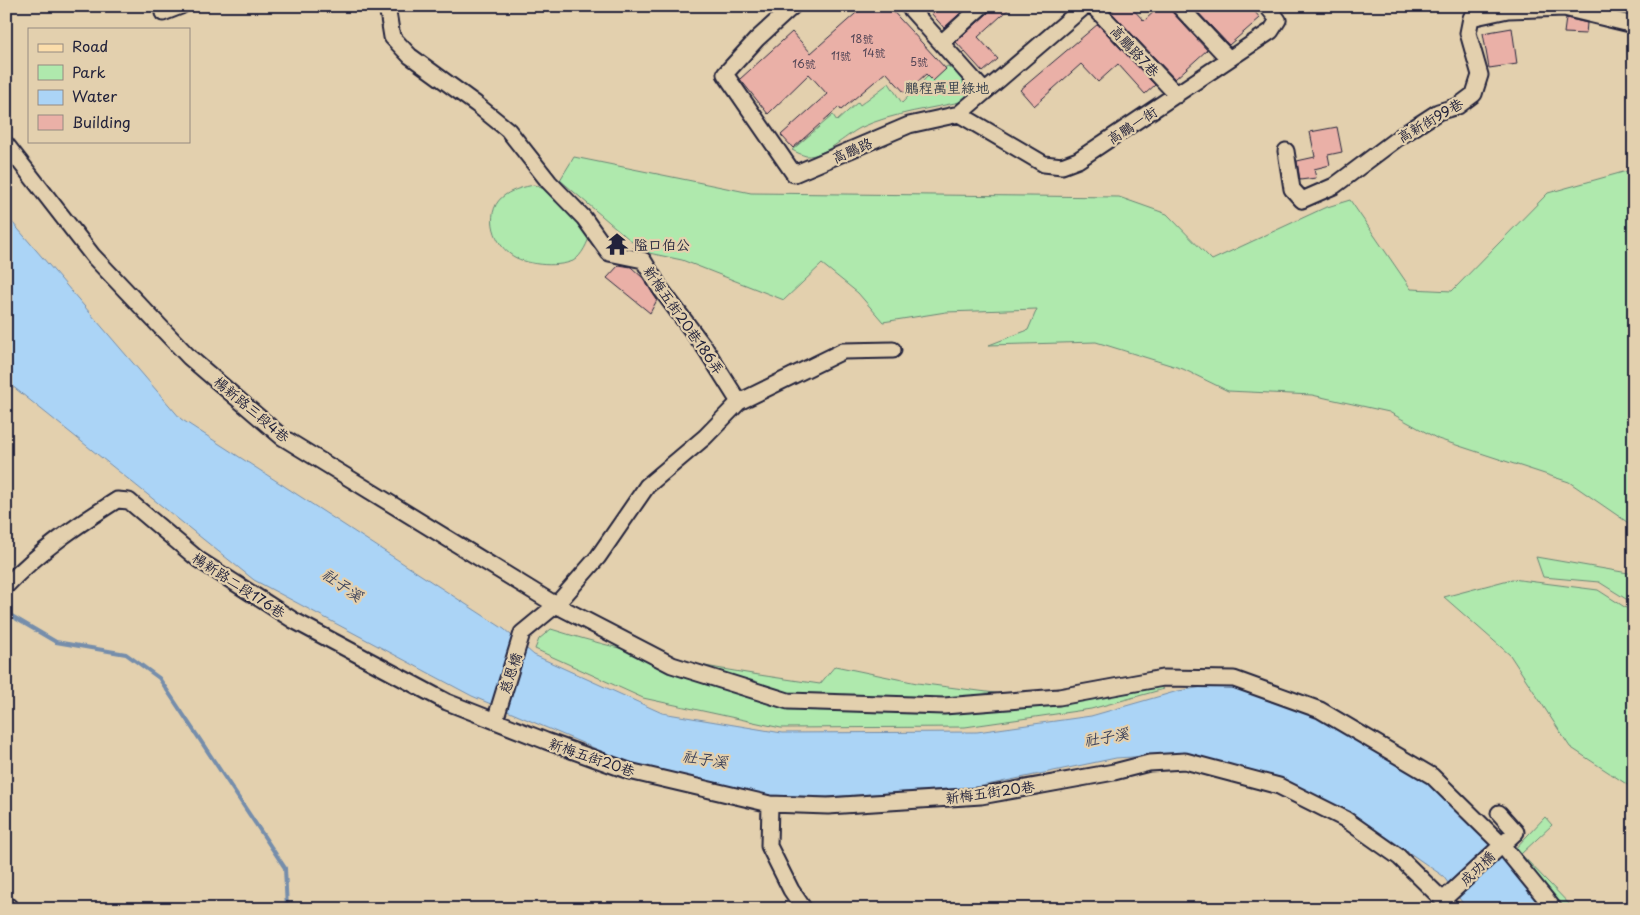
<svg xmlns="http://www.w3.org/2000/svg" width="1640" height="915" font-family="'Playpen Sans','LXGW WenKai TC',sans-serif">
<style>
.green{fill:#afe9ad;stroke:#688674}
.water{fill:#abd4f6;stroke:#748dab}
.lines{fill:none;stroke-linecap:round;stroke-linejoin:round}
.stream{stroke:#748dab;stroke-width:4}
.building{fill:#eab0a7;stroke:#22223b}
.minor-casing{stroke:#22223b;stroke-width:19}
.major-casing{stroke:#22223b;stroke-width:24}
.minor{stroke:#e3d0ae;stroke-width:15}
.major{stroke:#fbddab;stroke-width:20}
.labels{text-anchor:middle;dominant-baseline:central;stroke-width:4.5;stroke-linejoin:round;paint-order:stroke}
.number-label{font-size:11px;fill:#544656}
.street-label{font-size:14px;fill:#22223b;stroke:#e3d0ae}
.park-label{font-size:14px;fill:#37404c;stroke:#e3d0ae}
.poi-label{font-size:14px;fill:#22223b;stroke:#e3d0ae;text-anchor:start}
.water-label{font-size:15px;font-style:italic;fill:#373d57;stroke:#e3d0ae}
</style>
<rect width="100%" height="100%" fill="#e3d0ae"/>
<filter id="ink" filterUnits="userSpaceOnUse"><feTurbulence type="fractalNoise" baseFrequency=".02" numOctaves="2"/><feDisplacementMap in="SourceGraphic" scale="10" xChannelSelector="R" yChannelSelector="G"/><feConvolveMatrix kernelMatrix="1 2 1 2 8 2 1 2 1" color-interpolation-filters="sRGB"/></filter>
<g filter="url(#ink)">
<path class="green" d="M948 66C961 76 966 83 968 100 932 109 894 112 860 128 845 136 825 157 806 156 802 155 796 152 792 150L833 115 837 121 858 102 860 105 889 83 902 103 928 76Z
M574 157 751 193 1119 197 1167 214 1212 260 1324 208 1350 200 1411 289 1452 291 1548 193 1634 169V529L1627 522 1569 482 1438 439 1389 412 1312 395 1228 391 1183 369 1096 342 989 345 1028 330 1037 309 946 312 883 322 858 293 822 264 784 300 682 260 644 252 560 180Z
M534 185 552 192 591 232C588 242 582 256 573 261 556 268 524 265 510 254 492 241 484 209 505 195 514 189 524 187 534 185Z
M1536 557 1634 574V604L1599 582 1543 577Z
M1512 579 1598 590 1634 613V789L1570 747 1510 655 1444 597Z
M551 629C639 657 729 671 820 684L835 666 917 683 1057 701 1153 684 1164 689 1091 709 965 727 781 728 643 698 535 649 539 639Z
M1545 817 1552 825 1521 854 1574 909H1552L1510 854Z"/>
<path class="water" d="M6 215 181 419 504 629 534 655 662 713 782 733 977 732 1091 716 1178 691 1234 682 1321 715 1428 779 1488 839 1545 909H1467L1443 876 1352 813 1279 777 1180 754 1116 758 977 787 826 797 766 795 634 765 472 696 254 580 6 381Z"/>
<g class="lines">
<path class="stream" d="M6 610 10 615 56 642 126 654 159 678 285 868 287 909"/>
</g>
<path class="building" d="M864 6H888L946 69 933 81 926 74 905 93 886 72 841 110 839 107 793 148 781 135 827 94 809 74 768 114 740 79 792 32 811 53Z
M925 6H968L944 28Z
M991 6H1012L978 37 998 59 983 72 956 42 988 13Z
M1118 6H1130L1144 21 1160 6H1170L1172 12 1207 50 1175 79 1111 12Z
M1192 6H1250L1260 18 1229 45Z
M1566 18 1587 23 1586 34 1564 33Z
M1098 24 1155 85 1145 94 1118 64 1098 82 1081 64 1034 106 1020 90Z
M1512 28 1517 64 1489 68 1483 33Z
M1337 127 1342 152 1328 155 1330 165 1314 169 1316 178 1300 180 1297 161 1315 157 1310 132Z
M619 265 631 267 643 278 657 300 650 313 607 278Z"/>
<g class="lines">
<defs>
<path id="minor" d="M387 6 392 37 410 56 476 104 508 130 549 182 584 218 609 253 643 260 660 288 705 348 739 402 705 437 647 486 598 557 556 605 522 633 495 721
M793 6 757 39 725 74 794 174 909 125 959 114 1085 6
M908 6 984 91
M1093 6 1177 95
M1179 6 1229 59
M163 13 181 6
M941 43 982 6
M959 114 1044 164 1062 166 1078 160 1271 31 1278 20 1267 6
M6 144 93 256 189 357 282 437 556 605 672 665 788 701 944 706 1059 697 1163 678 1234 679 1320 710 1432 776 1502 845 1554 909
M1286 151 1292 189 1302 200 1334 186 1398 138 1438 112 1458 106 1474 94 1480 75 1468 33 1471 18 1508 10 1564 8 1634 25
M739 402 843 351 893 350
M6 586C39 551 76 526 117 500L129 501 199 560 293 620 447 702 546 741 629 771 770 804 828 806 981 796 1114 772 1149 763 1185 761 1279 786 1345 819 1399 857 1452 909
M770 804 769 846 791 890 804 909
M1444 899 1516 832 1499 813"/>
<path id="major" d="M6 907 8 909"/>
</defs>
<use href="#minor" class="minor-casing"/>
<use href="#major" class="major-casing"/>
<use href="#minor" class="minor"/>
<use href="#major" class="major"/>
</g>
</g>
<defs>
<symbol id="temple-bare" viewBox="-9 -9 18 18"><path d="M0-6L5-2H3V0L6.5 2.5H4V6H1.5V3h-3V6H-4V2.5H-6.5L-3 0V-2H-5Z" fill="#22223b" stroke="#e3d0ae" stroke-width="2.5" paint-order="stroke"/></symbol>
</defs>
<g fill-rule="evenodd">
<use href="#temple-bare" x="601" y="228" width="32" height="32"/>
</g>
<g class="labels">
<g class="number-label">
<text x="862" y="38">18號</text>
<text x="874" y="52">14號</text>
<text x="841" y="55">11號</text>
<text x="919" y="61">5號</text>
<text x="804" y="63">16號</text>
</g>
<g class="street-label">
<text transform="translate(1135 51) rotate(47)">高鵬路7巷</text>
<text transform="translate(1430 120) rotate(-30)">高新街99巷</text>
<text transform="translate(1132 125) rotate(-33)">高鵬一街</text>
<text transform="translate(852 150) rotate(-24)">高鵬路</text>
<text transform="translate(684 320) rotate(55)">新梅五街20巷186弄</text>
<text transform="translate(252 409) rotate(40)">楊新路三段4巷</text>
<text transform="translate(239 585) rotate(33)">楊新路二段176巷</text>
<text transform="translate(510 673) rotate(-72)">慈恩橋</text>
<text transform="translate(592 757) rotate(19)">新梅五街20巷</text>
<text transform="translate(990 792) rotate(-8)">新梅五街20巷</text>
<text transform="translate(1477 868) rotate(-44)">成功橋</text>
</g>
<g class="park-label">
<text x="947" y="87">鵬程萬里綠地</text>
</g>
<g class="poi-label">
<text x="634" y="244">隘口伯公</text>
</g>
<g class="water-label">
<text transform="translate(343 584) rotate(35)">社子溪</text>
<text transform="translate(1106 736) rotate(-10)">社子溪</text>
<text transform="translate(705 758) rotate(9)">社子溪</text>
</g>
</g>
<rect width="1640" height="915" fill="none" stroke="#e3d0ae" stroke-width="25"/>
<rect x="12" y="12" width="1615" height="890" fill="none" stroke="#22223b" stroke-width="2" filter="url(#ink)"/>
<rect x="28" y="28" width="162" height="115" fill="#e3d0ae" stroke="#968a80"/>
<rect x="38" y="44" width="25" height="8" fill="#fbddab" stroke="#968a80"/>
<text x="72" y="52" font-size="15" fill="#22223b">Road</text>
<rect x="38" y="65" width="25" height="15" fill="#afe9ad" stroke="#968a80"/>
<text x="72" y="78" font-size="15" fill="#22223b">Park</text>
<rect x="38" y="90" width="25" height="15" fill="#abd4f6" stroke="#968a80"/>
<text x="72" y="102" font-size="15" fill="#22223b">Water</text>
<rect x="38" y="115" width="25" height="15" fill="#eab0a7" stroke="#968a80"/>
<text x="72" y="128" font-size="15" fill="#22223b">Building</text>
</svg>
